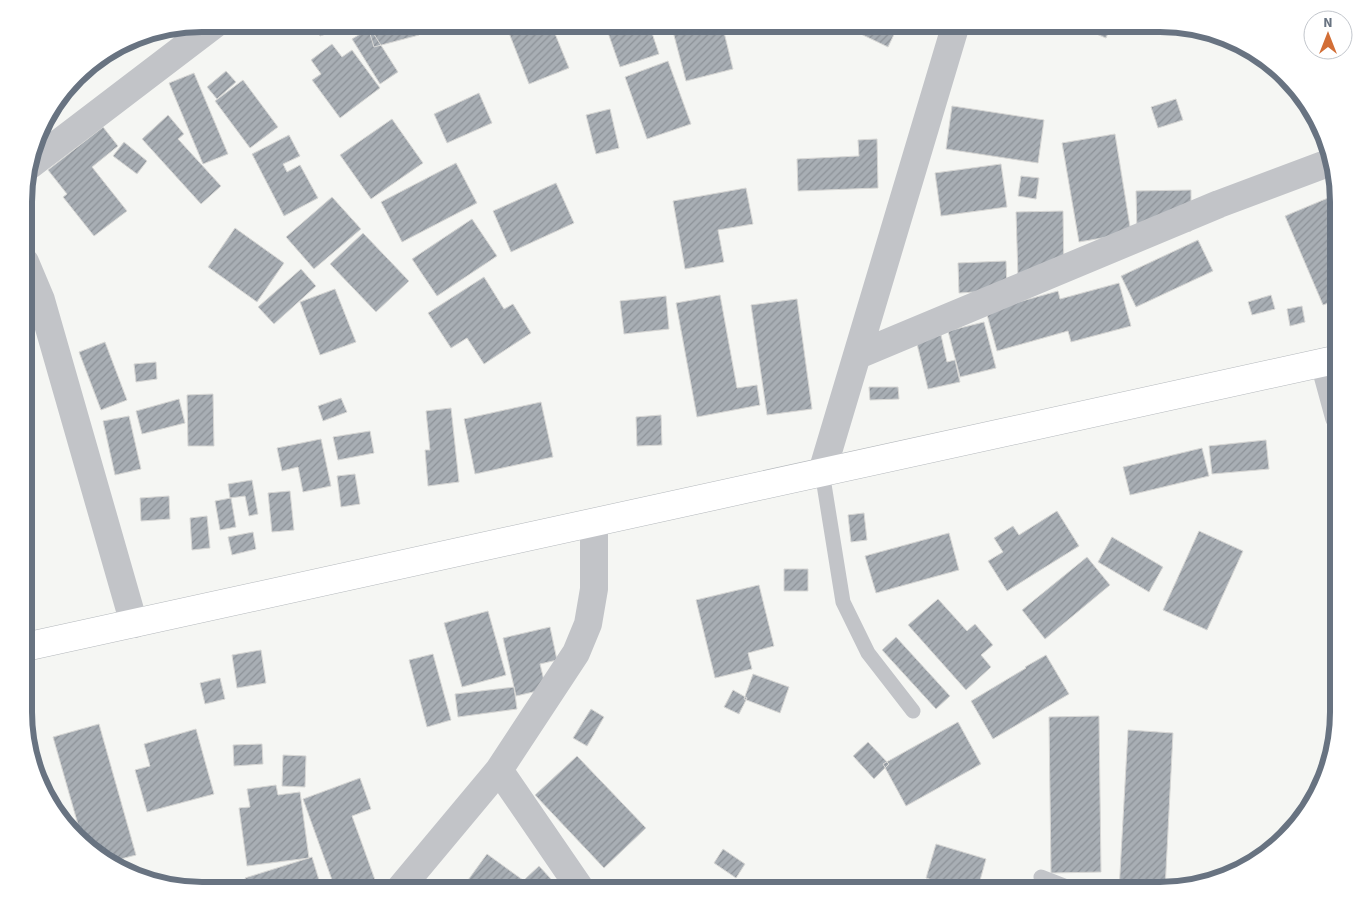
<svg xmlns="http://www.w3.org/2000/svg" width="1363" height="915" font-family="'Source Sans 3',sans-serif">
<style>
.building{fill:url(#building-hatch);stroke:#d7d7d5}
.lines{fill:none;stroke-linecap:round;stroke-linejoin:round}
.secondary-casing{stroke:#b4b8bc;stroke-width:29}
.lane{stroke:#c2c4c8;stroke-width:15}
.street{stroke:#c2c4c8;stroke-width:28}
.secondary{stroke:#fff;stroke-width:28}
.rim{fill:none;stroke:#687381;stroke-width:6}
</style>
<defs>
<pattern id="building-hatch" width="6" height="6" patternUnits="userSpaceOnUse" patternTransform="scale(1.25)"><rect width="6" height="6" fill="#a8aeb4"/><path d="M-1 1l2-2M0 6l6-6M5 7l2-2" fill="none" stroke="#8d9298"/></pattern>
</defs>
<rect width="100%" height="100%" fill="#f5f6f3"/>
<path class="building" d="M316 24H356L320 36Z
M367 24H416L419 35 374 47Z
M531 24H551L569 68 529 84 509 33Z
M605 24H649L659 54 620 67Z
M671 24H722L733 69 686 81Z
M840 24H899L888 47Z
M1072 24H1112L1106 38Z
M1158 24H1172L1218 33 1222 35 1157 27Z
M370 28 398 72 380 84 352 39Z
M332 44 342 57 352 50 380 88 340 118 312 80 321 74 311 60Z
M668 61 691 124 647 139 625 77Z
M226 71 236 82 217 99 207 87Z
M194 73 228 154 203 164 169 83Z
M243 80 278 127 250 148 215 101Z
M479 93 492 123 447 143 434 114Z
M1176 99 1183 120 1158 128 1151 107Z
M952 106 1044 120 1038 163 946 149Z
M610 109 619 148 596 154 586 115Z
M168 115 184 134 178 139 221 186 201 204 142 139Z
M392 119 423 163 371 199 340 155Z
M103 127 118 146 92 167 127 211 94 236 63 197 67 194 48 170Z
M1115 134 1131 233 1079 242 1062 143Z
M289 135 300 156 283 164 287 172 300 165 318 198 284 216 252 154Z
M877 139 878 188 798 191 797 159 859 156 858 140Z
M124 142 147 161 137 174 113 156Z
M456 163 477 203 402 242 381 202Z
M1001 164 1007 207 941 216 935 173Z
M1021 176 1039 178 1036 199 1018 196Z
M556 183 574 223 511 252 493 211Z
M746 188 753 224 718 230 724 262 685 269 673 201Z
M1191 190V231L1137 232 1136 191Z
M332 197 361 229 314 269 286 237Z
M1328 198 1339 223V299L1323 305 1285 216Z
M1063 211 1064 277 1018 278 1016 212Z
M472 219 497 256 437 296 412 259Z
M235 228 284 263 257 302 208 267Z
M363 233 409 281 376 312 330 264Z
M1198 240 1213 271 1136 307 1121 276Z
M1006 261 1007 290 959 293 958 263Z
M301 269 316 286 274 324 258 307Z
M484 277 504 309 513 304 531 333 484 364 467 338 451 348 428 313Z
M1119 283 1131 326 1071 342 1068 331 997 351 986 311 1058 291 1060 299Z
M335 289 356 342 320 355 300 302Z
M720 295 737 388 757 385 760 405 697 417 676 303Z
M1271 295 1275 309 1252 315 1248 302Z
M666 296 669 329 624 334 620 301Z
M797 299 812 409 767 415 751 305Z
M1302 306 1305 322 1290 326 1287 309Z
M984 322 996 368 960 377 948 331Z
M941 335 947 362 955 360 960 382 928 389 916 340Z
M105 342 127 400 101 410 79 352Z
M156 362 157 379 136 382 134 364Z
M869 387H898L899 399 870 400Z
M213 394 214 446H188L187 395Z
M341 398 347 412 323 421 318 406Z
M179 399 185 423 142 434 136 411Z
M541 402 553 457 475 474 464 419Z
M451 408 459 482 428 486 425 450H430L426 411Z
M661 415 662 445 637 446 636 417Z
M129 416 141 469 115 475 103 421Z
M370 431 374 453 338 460 333 437Z
M321 439 331 486 303 492 298 467 282 471 277 448Z
M1266 440 1269 469 1212 474 1209 446Z
M1202 448 1209 476 1130 495 1123 467Z
M355 474 360 504 341 507 337 476Z
M252 480 258 514 249 516 245 496 230 498 228 484Z
M290 491 294 530 272 532 268 493Z
M169 496 170 519 141 521 140 498Z
M231 498 236 527 220 530 215 501Z
M1057 511 1079 546 1007 591 988 561 1003 552 994 538 1013 526 1019 535Z
M864 513 867 540 851 542 848 515Z
M207 516 210 548 192 550 190 518Z
M1199 531 1243 551 1207 630 1163 610Z
M253 532 256 549 232 555 228 537Z
M949 533 959 570 876 593 865 556Z
M1112 537 1163 567 1149 592 1098 562Z
M1087 557 1110 585 1045 639 1022 610Z
M784 569H808V591H784Z
M759 585 774 646 748 653 752 669 715 678 696 600Z
M938 599 967 631 975 624 993 645 981 655 991 667 966 690 908 625Z
M488 611 506 675 462 687 444 623Z
M550 627 557 660 540 664 546 689 516 696 503 638Z
M896 637 950 696 936 709 882 650Z
M261 650 266 683 237 688 232 655Z
M433 654 451 720 427 727 409 660Z
M1046 655 1069 694 993 739 971 701 1026 668 1025 667Z
M753 674 789 687 780 713 744 699Z
M220 678 225 699 205 704 200 683Z
M514 687 517 709 458 717 455 694Z
M733 690 747 698 739 714 724 707Z
M591 709 604 717 587 746 573 738Z
M1099 716 1101 872 1051 873 1049 717Z
M958 722 981 764 906 806 883 764Z
M99 724 136 855 109 862 94 854 83 842 53 737Z
M196 729 214 794 147 812 135 770 150 766 144 744Z
M1128 730 1173 733 1165 890 1161 891H1119Z
M868 742 889 764 874 779 853 756Z
M262 744 263 764 234 766 233 745Z
M283 755 306 756 305 787 282 786Z
M577 756 646 828 604 868 535 795Z
M360 778 371 809 352 816 379 891H336L303 799Z
M276 785 278 795 300 792 309 858 247 866 239 808 250 807 247 789Z
M936 844 986 859 977 891H969L926 878Z
M723 849 745 864 736 878 714 863Z
M487 854 538 891H460Z
M312 857 319 880 281 891H249L245 878Z
M539 866 551 879 537 891 525 879Z
M996 884 1018 891H994Z"/>
<g class="lines">
<defs>
<path id="secondary" d="M25 647 1339 359"/>
</defs>
<use href="#secondary" class="secondary-casing"/>
<path class="lane" d="M822 472 843 602 868 653 913 711
M1041 877 1077 891"/>
<path class="street" d="M30 165 215 24
M25 262 41 300 134 624
M858 355 1219 204 1331 162
M1324 362 1339 417
M822 472 956 24
M499 770 582 891
M398 891 499 770 576 653 588 624 594 589V523"/>
<use href="#secondary" class="secondary"/>
</g>
<path d="M0 0H1363V915H0ZM202 32H1160A170 170 0 0 1 1330 202V712A170 170 0 0 1 1160 882H202A170 170 0 0 1 32 712V202A170 170 0 0 1 202 32Z" fill="#fff" fill-rule="evenodd"/>
<path class="rim" d="M202 32H1160A170 170 0 0 1 1330 202V712A170 170 0 0 1 1160 882H202A170 170 0 0 1 32 712V202A170 170 0 0 1 202 32Z"/>
<g transform="translate(1328 35)"><circle r="24" fill="#ffffff" stroke="#c3c7cd"/>
<path d="M0-4L9 19L0 12L-9 19Z" fill="#d26e36"/>
<text y="-8" font-size="14" font-weight="bold" text-anchor="middle" fill="#687381">N</text>
</g>
</svg>
